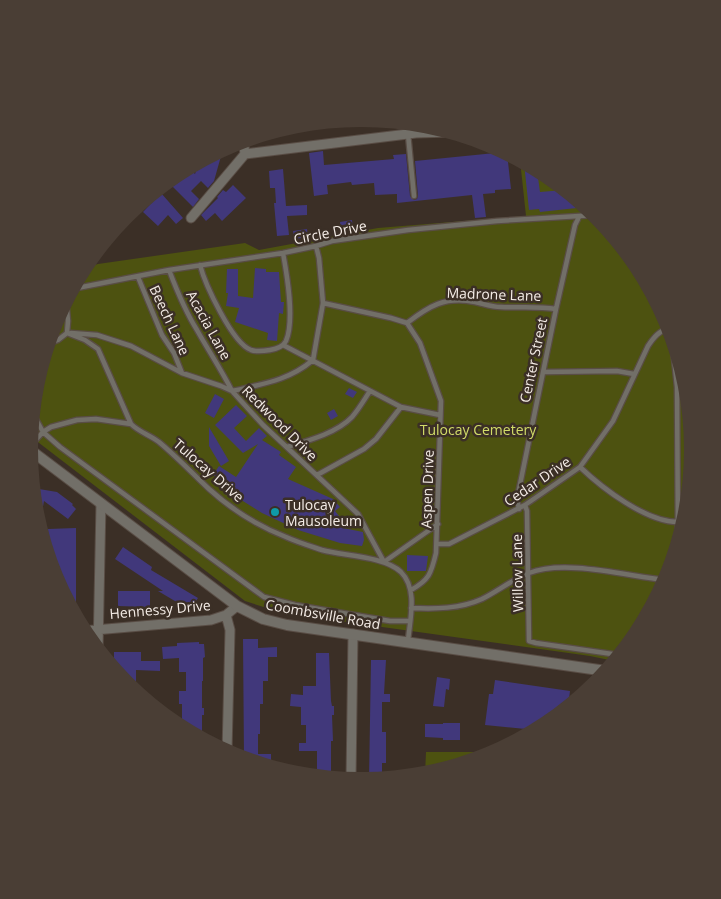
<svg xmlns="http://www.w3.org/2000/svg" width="721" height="899" font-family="'Open Sans',sans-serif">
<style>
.green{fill:#4d5210}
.building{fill:#41387b}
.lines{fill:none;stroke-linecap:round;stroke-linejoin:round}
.service-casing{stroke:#594d45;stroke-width:7}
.minor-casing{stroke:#594d45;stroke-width:11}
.tertiary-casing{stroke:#594d45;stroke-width:12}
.service{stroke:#726f68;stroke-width:4.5}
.minor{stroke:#726f68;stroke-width:9}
.tertiary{stroke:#726f68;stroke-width:10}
.culture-dot{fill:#0f9aa8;stroke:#3b2f26;stroke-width:2}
.labels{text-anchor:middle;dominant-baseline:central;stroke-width:5;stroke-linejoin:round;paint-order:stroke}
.street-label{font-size:14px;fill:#f4ece6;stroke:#3b2f26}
.park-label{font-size:14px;fill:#d1db68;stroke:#3b2f26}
.poi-label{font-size:14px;fill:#f4ece6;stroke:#3b2f26;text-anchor:start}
</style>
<rect width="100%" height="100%" fill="#3b2f26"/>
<path class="green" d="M520 160 545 174 595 215 636 265 667 323 686 385 692 450 686 515 667 577 636 634 614 661 590 656 303 616 273 610 245 601 30 436 35 384 54 322 83 268 98 264 245 243 259 250 378 228 526 216Z
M426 752H494L487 756 425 775Z"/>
<path class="building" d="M223 149 214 181 208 188 201 181 191 191 199 199 193 207 170 184 188 167 195 174 199 162Z
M323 151 324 165 394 159 393 155 406 154 410 196 414 200 417 199 418 196 415 161 505 152 507 153 511 189 495 190V193L483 194 486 217 475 218 472 195 397 203V194L375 195 374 183 352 185 351 182 327 185 328 194 314 196 309 153Z
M524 163 537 170 540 192 564 190 586 207 540 212 539 209 529 210Z
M283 169 286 206 307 205V215L287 216 289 235 277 236 274 203H276L275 188H270L269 171Z
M233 185 246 198 222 221 215 213 206 221 201 215 218 198 217 197 223 190 226 192Z
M161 193 183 218 176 224 168 215 158 226 143 212Z
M352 220 353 229 341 230 340 222Z
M307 229 308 237 294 239 293 231Z
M255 268 266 269V272H279L281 302H284L283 314 279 313 277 341 267 340 268 333 235 322 239 308 226 306 228 293H226L227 269H238V296L253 298Z
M349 388 357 392 353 398 345 394Z
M215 394 224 399 214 418 205 413Z
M236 405 247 416 234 428 246 441 259 428 267 436 262 440 281 452 279 455 296 467 288 479 333 499 340 507 335 511 344 522 343 528 363 532 364 540 362 546 340 543 298 530 262 513 227 491 230 486 213 475 219 466 236 477 258 444 243 453 215 425Z
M334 409 338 416 331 420 327 413Z
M209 427 229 461 221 466 209 446Z
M33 488 57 492 73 504 72 505 76 509 68 519 44 501 42 512 35 511Z
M76 528V617L54 576 49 559 48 529Z
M123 547 152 567 151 570 198 598 190 610 158 591H163L115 559Z
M407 555 428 556 426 571H407Z
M118 591H150V607L118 606Z
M243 639H258V648L277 647V657H268V681H263V704H260V734H258V754H271V767L244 759Z
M199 642V644H204L205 657 203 658V681H202V708H204V715H202V739L182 729V704H179V691H186V672H179V658L163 659 162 647 177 646V643Z
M114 652H141V661H160V671L136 670V692L126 684 114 670Z
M316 653H329L331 701 332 706H334V715H332L333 741H331V778L317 777V751H299V743H306V725H301V707L290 706 291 694 303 695V686H316Z
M371 660H386L384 694H390V702H382V732H386V763H382V779L369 780Z
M437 677 450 679 449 690 446 689 444 707 433 706Z
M495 680 570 691 568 707 564 710 554 709 552 719 536 730 485 725 489 694H493Z
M443 723H460V740H443V738L425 737V724H443Z"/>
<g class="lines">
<defs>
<path id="service" d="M408 134 414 196
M200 265C205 284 232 343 251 350 257 352 264 351 270 350 276 349 283 347 286 341 295 320 287 275 283 253
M169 270C177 291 185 311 197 330 208 350 221 369 232 391
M138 277 162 335 174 353 182 373
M72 289 169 270 283 253 316 246 332 241 408 230 497 221 596 215
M323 303 391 318 407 323 420 343 441 401 436 553C431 574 429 580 411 590
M407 323C429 306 445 296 475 302 484 304 492 307 501 307 519 308 537 306 556 309
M67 333 85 340 98 349 131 424C139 432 150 435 159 442 177 457 192 473 209 489 231 509 258 526 286 537 297 542 310 546 322 550 344 556 384 556 401 572 418 589 410 619 408 641
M71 333 97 335 131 346 182 373 221 386 232 391 263 425 358 514 384 562 438 524
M672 339 677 387 678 539
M47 344 58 340 67 333 68 321 66 300
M283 345 401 407 440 415
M313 360 323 303 319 258 316 246
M543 372 617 371 634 374
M232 391C262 384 288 381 313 360
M32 412 43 432 60 447 264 597 295 605 390 621H410
M29 447 43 432 51 427 77 420 96 419 131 424
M287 447C307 441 337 433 352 417 359 409 364 400 370 391
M580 467C602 488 646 522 678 522
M317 475 364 449 376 439 401 407
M525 505 527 511 529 641 536 643 619 655
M519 509 517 499 556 309 575 225 579 217
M437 544H449L525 505 580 467 613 421 648 346C654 337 659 331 669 328
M411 608C435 609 460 609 482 599 498 591 513 579 529 573 565 559 627 576 665 580"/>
<path id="minor" d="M243 140 245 154
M245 154 416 133 451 132
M191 218 245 154
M226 615 230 630 227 752
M83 631 211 620 226 615 237 606
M98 650 101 503
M351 780 353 634"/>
<path id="tertiary" d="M29 449 237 606 263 619 287 625 606 671"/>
</defs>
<use href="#service" class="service-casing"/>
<use href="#minor" class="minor-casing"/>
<use href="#tertiary" class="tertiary-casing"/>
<use href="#service" class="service"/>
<use href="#minor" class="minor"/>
<use href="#tertiary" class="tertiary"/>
</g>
<circle class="culture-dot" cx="275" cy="512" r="5"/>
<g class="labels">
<g class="street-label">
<text transform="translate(330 232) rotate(-11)">Circle Drive</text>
<text transform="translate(494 294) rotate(2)">Madrone Lane</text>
<text transform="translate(170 320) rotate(65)">Beech Lane</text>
<text transform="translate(209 325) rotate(61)">Acacia Lane</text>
<text transform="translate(533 360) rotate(-78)">Center Street</text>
<text transform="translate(280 423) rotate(45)">Redwood Drive</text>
<text transform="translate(209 470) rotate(41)">Tulocay Drive</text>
<text transform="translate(537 481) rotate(-34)">Cedar Drive</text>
<text transform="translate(427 489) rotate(-88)">Aspen Drive</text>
<text transform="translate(517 573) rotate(-91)">Willow Lane</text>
<text transform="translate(160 609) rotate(-5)">Hennessy Drive</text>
<text transform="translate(323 614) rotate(10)">Coombsville Road</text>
</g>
<g class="park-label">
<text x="478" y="429">Tulocay Cemetery</text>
</g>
<g class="poi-label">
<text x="285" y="504">Tulocay<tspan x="285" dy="16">Mausoleum</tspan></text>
</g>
</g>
<path d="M0 0H721V899H0ZM360 127H362A322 322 0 0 1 684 449V450A322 322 0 0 1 362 772H360A322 322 0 0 1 38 450V449A322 322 0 0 1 360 127Z" fill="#4a3e35" fill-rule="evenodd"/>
</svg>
